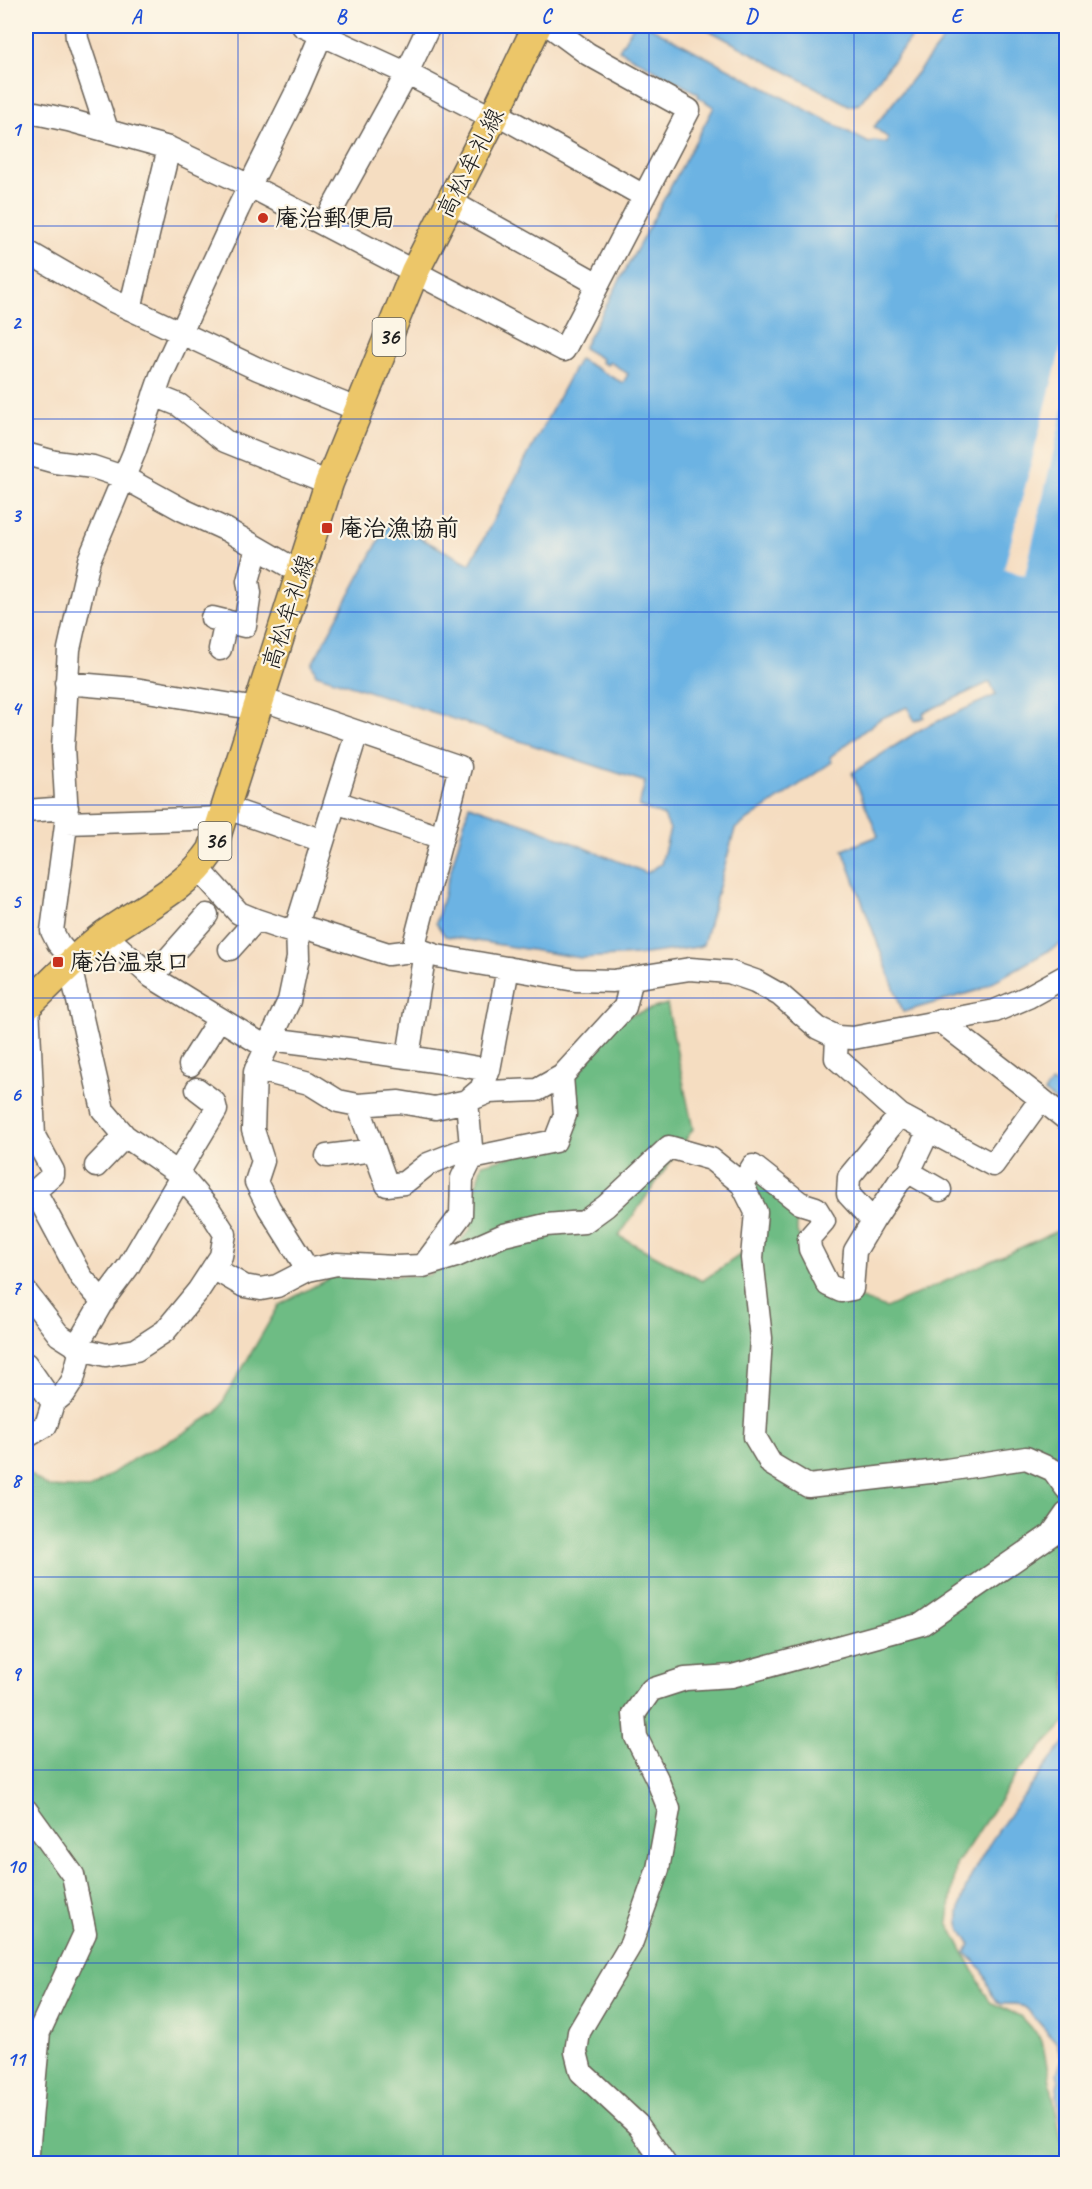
<svg xmlns="http://www.w3.org/2000/svg" width="1092" height="2189" font-family="Caveat,'Klee One',sans-serif">
<style>
.forest{fill:#6ebc84;stroke:#456c50;stroke-width:1.5}
.water{fill:#6cb3e3;stroke:#446880;stroke-width:1.5}
.pier{fill:#f5ddc1}
.lines{fill:none;stroke-linecap:round;stroke-linejoin:round}
.minor-casing{stroke:#686056;stroke-width:25}
.major-casing{stroke:#686056;stroke-width:31}
.minor{stroke:#fff;stroke-width:22}
.major{stroke:#ecc669;stroke-width:28}
.grid{fill:none;stroke:#1d4ed8;stroke-width:1.5;stroke-opacity:0.55}
.poi-dot{fill:#c8321e;stroke:#fcf5e5;stroke-width:2}
.labels{text-anchor:middle;dominant-baseline:central;stroke-width:4.5;stroke-linejoin:round;paint-order:stroke}
.shield{fill:#fcf5e5;stroke:#5f5d58;stroke-width:1.5}
.shield-label{font-size:22px;font-weight:bold;fill:#1c1c1c}
.street-label{font-size:24px;fill:#1c1c1c;stroke:#fcf5e5}
.poi-label{font-size:24px;font-weight:bold;fill:#1c1c1c;stroke:#fcf5e5;text-anchor:start}
.neatline{fill:none;stroke:#1d4ed8;stroke-width:2}
.grid-label{font-size:20px;text-anchor:middle;font-weight:bold;fill:#1d4ed8}
</style>
<rect width="100%" height="100%" fill="#fcf5e5"/>
<filter id="ink" filterUnits="userSpaceOnUse"><feTurbulence type="fractalNoise" baseFrequency=".0167" numOctaves="2"/><feDisplacementMap in="SourceGraphic" scale="12" xChannelSelector="R" yChannelSelector="G"/><feConvolveMatrix kernelMatrix="1 2 1 2 8 2 1 2 1" color-interpolation-filters="sRGB"/></filter>
<filter id="wash" filterUnits="userSpaceOnUse"><feTurbulence type="fractalNoise" baseFrequency=".008" numOctaves="4" result="noise"/><feDisplacementMap in="SourceGraphic" scale="24" xChannelSelector="R" yChannelSelector="G"/><feGaussianBlur stdDeviation="1.35" result="paint"/><feColorMatrix in="noise" values="0 0 0 0 0 0 0 0 0 0 0 0 0 0 0 0 0 1.4 0 .05"/><feComposite in="paint" operator="in"/></filter>
<g filter="url(#wash)">
<rect width="100%" height="100%" fill="#f5ddc1"/>
<path class="forest" d="M667 1004 693 1129 619 1236 702 1281 744 1252 758 1173 797 1205V1232L825 1286 886 1308 1066 1227V1722L1019 1771 956 1865 948 1922 990 2002 1020 2016 1042 2040 1066 2163H26V1472L49 1487 89 1489 135 1458 179 1436 217 1412 279 1305 335 1275 355 1277 430 1275 471 1229 472 1200 482 1164 573 1140 572 1082 621 1018Z"/>
<path class="water" d="M633 26H648L869 143 874 141 887 143 888 138 874 127 954 26H1066V941L979 990 903 1012 843 850 878 836 852 773 923 728 996 695 990 682 923 713 924 717 915 721 907 707 880 719 830 757 832 762 735 829 703 945 698 947 638 955 581 958 445 936 436 923 469 805 531 826 647 873 661 864 670 829 664 816 639 806 645 782 316 674 312 664 389 522 470 564 579 359 623 383 628 374 610 362 607 365 601 362 602 359 583 348 714 107 698 97 699 94 619 50Z
M701 26H920L859 104 850 106Z
M1052 1082 1066 1093V1109L1044 1092Z
M1066 1741V2129L1060 2118 1057 2096 1059 2081 1057 2073 1062 2059 1056 2042 1026 2008 1016 2004H1000L993 1997 982 1969 966 1953 970 1944C966 1937 960 1930 959 1923 955 1883 1011 1812 1035 1781 1045 1768 1055 1753 1066 1741Z"/>
<path class="pier" d="M1066 328V396L1025 576 1004 569Z"/>
</g>
<g filter="url(#ink)">
<g class="lines">
<defs>
<path id="minor" d="M76 26 77 39 107 130
M303 26 406 73 493 118
M26 111 68 120 169 148 250 186 564 350 689 110 588 54 550 26
M496 113 644 196
M451 202 598 284
M324 224 404 79 429 26
M26 251 109 299 258 369 359 410
M130 309 169 148
M154 395 179 405 225 441 329 483
M26 454 55 462 93 467 123 477 183 510 227 530 301 573
M212 618 245 626 250 593 248 581 257 548
M220 649 226 621
M66 683 135 689 257 709
M261 699 460 767 415 941 420 950 437 956 575 980 613 981 690 969 729 972 755 981 780 995 818 1028 837 1037 853 1038 995 1011 1028 997 1066 976
M336 802 442 838
M227 808 323 841
M26 811 67 808
M67 823 223 818
M199 869 239 913 256 920
M105 935 152 977 266 1047
M230 949 256 920 286 930 297 925 357 732
M74 962 58 943 52 931 67 817 63 747 69 649 89 560 134 453 161 376 238 209 298 89 325 26
M152 977 207 915
M28 1005 34 1136 53 1171V1175L35 1191 81 1277 103 1302
M837 1037 836 1058 900 1115 993 1165 1041 1099 940 1021
M270 1039C343 1048 416 1057 489 1070L481 1089 467 1101 472 1158
M408 1056 425 952
M190 1065 219 1019
M256 1069 309 1083 338 1101 358 1105 399 1102 435 1108 467 1101 489 1092 537 1090 562 1076
M489 1070 508 968
M1041 1099 1066 1119
M358 1105 387 1185 404 1183 428 1164 471 1147
M900 1115 849 1177 848 1194 873 1221 899 1182 909 1172 929 1130
M327 1156 374 1150
M96 1166 125 1136
M909 1172 940 1190
M178 1173 216 1110 214 1102 197 1089
M742 1184 756 1212 752 1258 761 1338 755 1437 771 1464 808 1486 947 1470 1026 1458 1053 1470 1066 1488
M423 1266 461 1215 462 1178 472 1158 555 1141 565 1115 562 1076 625 1007 632 978
M213 1268 244 1286 261 1289 277 1286 308 1270 337 1264 395 1267 423 1266 456 1256 504 1235 546 1225 584 1222 606 1206 669 1147 711 1159 742 1184 753 1166 800 1203 816 1208 824 1221 809 1238 810 1249 828 1285 841 1291 852 1289 855 1251 873 1221
M308 1270 269 1208 256 1182 263 1161 253 1130 255 1072 289 1001 298 958 297 925 388 954 420 950
M26 1292 59 1335 81 1349 106 1355 136 1350 165 1331 198 1291 221 1256 225 1234 209 1209 178 1173 125 1136 103 1110 70 966
M76 1347 104 1299 128 1267 181 1177
M26 1364 53 1403
M26 1437 46 1425 53 1403 64 1394 73 1380 81 1349
M26 1810 73 1875 85 1933 39 2032 35 2075 26 2086
M27 2164 35 2075
M665 2164 638 2125 581 2072 576 2052 579 2032 631 1944 658 1869 669 1809 657 1779 636 1737 634 1714 651 1690 685 1679 732 1676 922 1624 1052 1534 1066 1514"/>
<path id="major" d="M26 1007C51 983 76 956 104 935 141 908 186 889 212 850L329 483 415 271 493 118 537 26"/>
</defs>
<use href="#minor" class="minor-casing"/>
<use href="#major" class="major-casing"/>
<use href="#minor" class="minor"/>
<use href="#major" class="major"/>
</g>
</g>
<path class="grid" d="M238 26V2164M443 26V2164M649 26V2164M854 26V2164M26 226H1066M26 419H1066M26 612H1066M26 805H1066M26 998H1066M26 1191H1066M26 1384H1066M26 1577H1066M26 1770H1066M26 1963H1066"/>
<g class="poi-dot">
<circle cx="263" cy="218" r="6"/>
<rect x="321" y="522" width="12" height="12" rx="3"/>
<rect x="52" y="956" width="12" height="12" rx="3"/>
</g>
<g class="labels">
<g class="shield">
<rect x="372.5" y="318" width="33" height="38" rx="4.5"/>
<rect x="198.5" y="822" width="33" height="38" rx="4.5"/>
</g>
<g class="shield-label">
<text x="389" y="337">36</text>
<text x="215" y="841">36</text>
</g>
<g class="street-label">
<text transform="translate(470 163) rotate(-63)">高松牟礼線</text>
<text transform="translate(288 612) rotate(-72)">高松牟礼線</text>
</g>
<g class="poi-label">
<text x="275" y="218">庵治郵便局</text>
<text x="339" y="528">庵治漁協前</text>
<text x="70" y="962">庵治温泉口</text>
</g>
</g>
<rect width="1092" height="2189" fill="none" stroke="#fcf5e5" stroke-width="66"/>
<rect x="33" y="33" width="1026" height="2123" class="neatline"/>
<g class="grid-label">
<text x="136" y="23">A</text>
<text x="341" y="23">B</text>
<text x="546" y="23">C</text>
<text x="751" y="23">D</text>
<text x="956" y="23">E</text>
<text x="16" y="136">1</text>
<text x="16" y="329">2</text>
<text x="16" y="522">3</text>
<text x="16" y="715">4</text>
<text x="16" y="908">5</text>
<text x="16" y="1101">6</text>
<text x="16" y="1294">7</text>
<text x="16" y="1487">8</text>
<text x="16" y="1680">9</text>
<text x="16" y="1873">10</text>
<text x="16" y="2066">11</text>
</g>
</svg>
